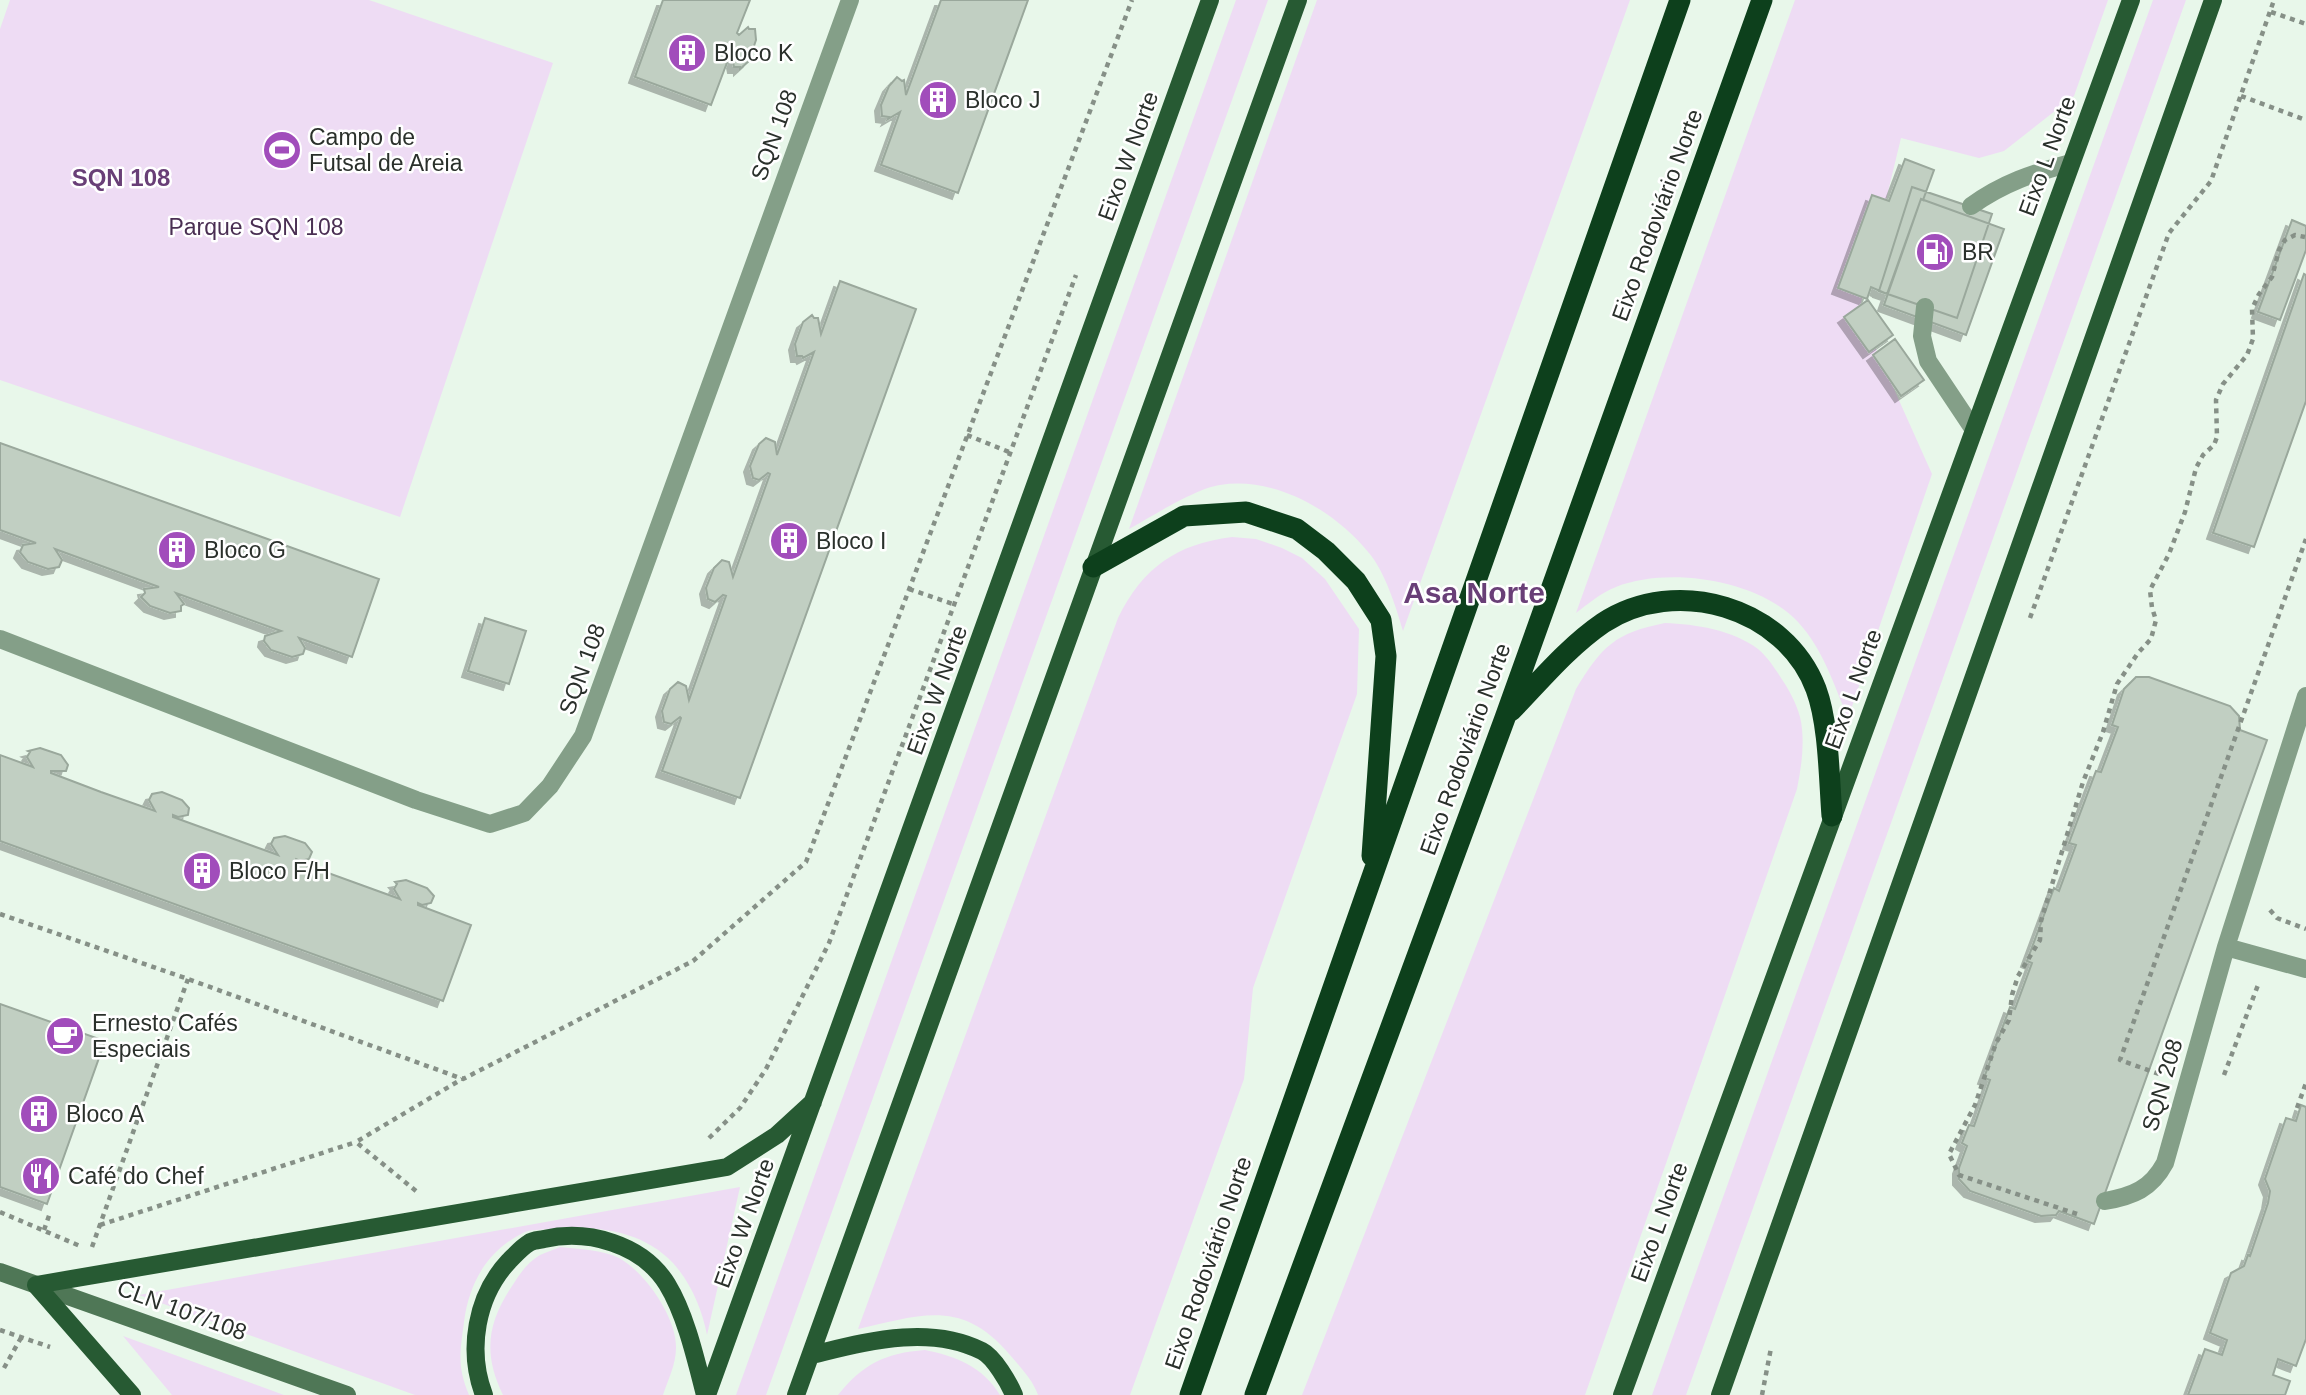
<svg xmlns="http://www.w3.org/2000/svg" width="2306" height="1395" font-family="Helvetica,sans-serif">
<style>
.green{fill:#eedcf4}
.building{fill:#c1cfc2;stroke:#9aa89c;stroke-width:2;filter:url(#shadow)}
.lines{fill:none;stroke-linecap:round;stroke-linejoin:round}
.path{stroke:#869087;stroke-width:4.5;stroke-dasharray:5 5;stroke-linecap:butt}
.lane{stroke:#849f88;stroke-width:18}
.street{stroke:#849f88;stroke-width:18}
.secondary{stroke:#4f7756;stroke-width:18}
.primary{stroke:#275a33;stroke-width:18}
.highway{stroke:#0d401c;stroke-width:21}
.labels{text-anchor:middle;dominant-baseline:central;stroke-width:5;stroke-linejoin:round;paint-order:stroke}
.poi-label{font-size:23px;fill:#2a302b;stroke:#fff;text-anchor:start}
.street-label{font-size:23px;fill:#2a302b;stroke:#fff}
.park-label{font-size:23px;fill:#4a2f53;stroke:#fff}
.neighbourhood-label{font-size:24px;font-weight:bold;fill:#693f77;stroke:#fff}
.district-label{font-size:30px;font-weight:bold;fill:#693f77;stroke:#fff}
</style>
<defs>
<filter id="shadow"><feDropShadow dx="-6" dy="6" stdDeviation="0" flood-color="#0004"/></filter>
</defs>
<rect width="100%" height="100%" fill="#e8f7ea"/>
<path class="green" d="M10 0H369L553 63 400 517 0 380V29Z
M1236 0H1268L766 1395H736Z
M1317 0H1630L1403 631C1396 607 1385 572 1369 553 1335 511 1276 476 1220 485 1196 488 1151 517 1129 529Z
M1795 0H2108L2074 96 2004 151 1979 158 1901 138 1859 311 1932 474 1848 718C1834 685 1823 649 1798 622 1759 580 1669 566 1616 587 1602 592 1588 604 1576 613Z
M2153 0H2186L1686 1395H1652Z
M1232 537 1256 539 1282 548 1302 558 1325 579 1359 629 1357 694 1253 988 1244 1079 1130 1395H1038C1033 1380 1020 1367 1010 1355 962 1298 921 1315 858 1329L1118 618C1143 567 1177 544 1232 537Z
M1665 623C1695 624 1733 630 1758 649 1769 658 1777 672 1785 684 1793 697 1801 713 1802 729 1804 749 1801 769 1797 789L1585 1395H1302L1576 689C1602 646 1615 633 1665 623Z
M740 1187 707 1335C702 1309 691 1283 673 1263 641 1229 593 1225 549 1229 541 1230 530 1229 523 1233 487 1251 469 1283 464 1322 460 1353 457 1366 469 1395H415L139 1295Z
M560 1247C579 1249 603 1250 619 1258 645 1272 677 1318 676 1348 676 1364 668 1380 663 1395H503C482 1352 488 1321 514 1283 521 1272 528 1262 540 1255 546 1252 554 1250 560 1247Z
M123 1336 284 1395H172Z
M925 1350C956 1356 983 1367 1000 1395H838C863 1364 885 1353 925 1350Z"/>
<path class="building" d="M663 0H750L737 33 739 35 748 27 749 29H755L756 40 749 61 740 69V67H734L731 52 711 105 635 77Z
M941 0H1028L958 193 881 165 900 112 888 119 889 117 882 116 881 105 889 86 897 77 902 81 904 80 906 95Z
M1905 159 1934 170 1923 200 1921 199 1887 294 1871 287 1867 299 1838 288 1872 195 1889 201Z
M1912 187 1992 214 1957 318 1879 291Z
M1921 199 2004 229 1966 335 1884 305Z
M2292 220 2306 226V250L2280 320 2258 312Z
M2304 274 2306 275V401L2254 547 2213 533Z
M840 281 916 309 740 798 662 771 681 718 680 717 671 724 664 722 662 711 670 689 678 682 686 686 689 700 726 596 723 595 715 602 708 599 706 588 714 568 722 560 729 562 733 577 770 474 768 473 759 480 753 478 750 466 759 444 766 438 775 442 777 455 814 352 803 358 802 356H797L795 344 803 322 812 315 814 318H818L821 334Z
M1868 300 1893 335 1869 352 1844 317Z
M1895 339 1924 380 1901 396 1873 355Z
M0 443 379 579 352 657 299 638 305 648 303 654 292 657 271 650 264 641 265 636 281 631 176 593 184 604 181 606V611L170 613 150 606 141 597 145 593 144 589 159 587 55 549 62 560 59 567 48 569 28 562 20 552 23 545 36 543 0 530Z
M485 618 526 631 509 684 468 671Z
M2136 677H2149L2230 706 2239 716 2240 730 2267 740 2094 1224 2059 1211 2056 1215 2041 1216 1970 1191 1959 1179V1168L1967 1146 1962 1143 1969 1125 1974 1126 1990 1080 1984 1078 2010 1007 2015 1009 2032 963 2027 961 2054 888 2059 891 2076 845 2069 843 2096 771 2101 772 2118 727 2112 725 2124 689Z
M40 748 61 755 68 765 66 771H51V773L101 792 155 811 149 800 152 794 162 792 182 800 189 808 188 815 178 817 173 815V817L278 855 271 844 274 838 285 836 305 843 312 852 309 859 300 861 296 859 295 861 400 899 394 889 397 884 395 882 406 880 427 888 434 896 431 903 422 905 418 903V905L471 925 443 1001 0 841V755L33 767 27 757 30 752 28 751Z
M0 1004 105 1041 47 1204 0 1187Z
M2301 1105 2306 1107V1339L2296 1366 2278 1359 2273 1375 2290 1381 2285 1395H2188L2205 1349 2222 1355 2227 1340 2210 1333 2231 1273 2244 1266 2248 1255 2250 1256 2268 1203 2270 1191 2265 1179 2286 1118 2296 1121Z"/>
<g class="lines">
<path class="path" d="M2271 12 2306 24
M2241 96 2306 120
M967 435 1009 452
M909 589 953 604
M2030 618 2169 233 2211 181 2274 0
M2270 910 2277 918 2306 929
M0 914 188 979 463 1079 693 961 806 862 1132 0
M2159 1074 2120 1060 2306 539
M2224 1075 2258 985
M2297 1108 2306 1083
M709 1138 740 1108 766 1069 829 943 1076 275
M416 1191 356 1142 462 1079
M0 1212 80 1246
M2077 1214 1959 1175 1949 1154 1975 1105 1996 1043 2009 1020 2012 995 2018 976 2040 940 2041 921 2083 782 2103 732 2117 684 2138 653 2151 639 2156 620 2152 608 2150 590 2169 554 2185 512 2196 468 2203 455 2214 445 2217 437 2216 400 2223 384 2247 355 2253 339 2252 309 2259 294 2272 277 2279 250 2285 240 2295 235 2305 237
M100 1225 356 1142
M44 1230 50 1213
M92 1247 188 979
M0 1330 50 1347
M4 1368 22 1336
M1762 1395 1771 1348"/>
<path class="lane" d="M1971 206C2003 183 2033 173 2071 163
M1925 307 1922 336 1928 361 1974 430"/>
<path class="street" d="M0 639 416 800 490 824 524 813 550 786 583 736 850 0
M2226 947 2306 969
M2105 1201C2133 1196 2151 1189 2165 1163L2226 947 2306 696"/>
<path class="secondary" d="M0 1272 347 1395"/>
<path class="primary" d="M36 1285 727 1167 777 1135 813 1102
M36 1285 132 1395
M811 1355C866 1342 928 1324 982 1351 994 1357 1009 1383 1014 1395
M484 1395C467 1350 476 1296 509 1261 515 1255 522 1247 529 1243 533 1240 540 1240 544 1239 588 1229 642 1244 667 1284 686 1315 696 1360 705 1395
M707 1395 1210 0
M796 1395 1298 0
M1622 1395 2131 0
M1720 1395 2213 0"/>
<path class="highway" d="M1093 567 1184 516 1246 512 1297 529 1326 551 1356 581 1381 620 1386 656 1372 856
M1511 711C1540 681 1568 647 1603 623 1676 575 1785 607 1816 689 1829 724 1829 778 1832 816
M1190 1395 1680 0
M1255 1395 1505 718 1762 0"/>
</g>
<defs>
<symbol id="building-disc" viewBox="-11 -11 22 22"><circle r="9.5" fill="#a14dbb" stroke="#fff"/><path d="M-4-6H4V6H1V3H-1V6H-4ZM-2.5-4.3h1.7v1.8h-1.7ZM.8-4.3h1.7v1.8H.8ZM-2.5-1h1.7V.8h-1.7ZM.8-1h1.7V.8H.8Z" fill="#fff"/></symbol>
<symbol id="stadium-disc" viewBox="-11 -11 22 22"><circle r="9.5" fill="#a14dbb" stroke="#fff"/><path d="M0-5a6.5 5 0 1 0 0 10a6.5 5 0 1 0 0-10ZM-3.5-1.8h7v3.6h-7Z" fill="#fff"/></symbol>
<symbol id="fuel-disc" viewBox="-11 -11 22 22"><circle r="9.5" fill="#a14dbb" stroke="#fff"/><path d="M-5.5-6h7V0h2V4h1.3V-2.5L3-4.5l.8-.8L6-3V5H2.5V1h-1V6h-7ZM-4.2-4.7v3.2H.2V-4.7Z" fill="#fff"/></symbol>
<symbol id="cafe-disc" viewBox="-11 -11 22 22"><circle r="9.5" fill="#a14dbb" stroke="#fff"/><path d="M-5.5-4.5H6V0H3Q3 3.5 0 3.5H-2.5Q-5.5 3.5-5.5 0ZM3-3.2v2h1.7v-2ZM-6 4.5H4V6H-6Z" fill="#fff"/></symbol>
<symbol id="restaurant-disc" viewBox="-11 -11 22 22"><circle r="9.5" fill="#a14dbb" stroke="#fff"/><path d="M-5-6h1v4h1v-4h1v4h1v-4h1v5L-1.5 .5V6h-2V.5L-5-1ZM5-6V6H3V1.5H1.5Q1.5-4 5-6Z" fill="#fff"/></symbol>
</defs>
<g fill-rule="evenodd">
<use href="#building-disc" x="665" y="31" width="44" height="44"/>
<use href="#building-disc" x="916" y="78" width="44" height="44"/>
<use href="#stadium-disc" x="260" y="128" width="44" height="44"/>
<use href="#fuel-disc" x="1913" y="230" width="44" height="44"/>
<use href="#building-disc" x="767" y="519" width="44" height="44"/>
<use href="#building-disc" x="155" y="528" width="44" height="44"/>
<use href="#building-disc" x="180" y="849" width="44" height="44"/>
<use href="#cafe-disc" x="43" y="1014" width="44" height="44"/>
<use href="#building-disc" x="17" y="1092" width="44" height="44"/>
<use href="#restaurant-disc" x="19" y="1154" width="44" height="44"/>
</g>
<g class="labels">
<g class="poi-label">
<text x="714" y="53">Bloco K</text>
<text x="965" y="100">Bloco J</text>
<text x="309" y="137">Campo de<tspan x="309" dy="26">Futsal de Areia</tspan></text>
<text x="1962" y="252">BR</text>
<text x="816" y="541">Bloco I</text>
<text x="204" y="550">Bloco G</text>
<text x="229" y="871">Bloco F/H</text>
<text x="92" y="1023">Ernesto Cafés<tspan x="92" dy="26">Especiais</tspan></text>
<text x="66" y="1114">Bloco A</text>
<text x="68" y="1176">Café do Chef</text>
</g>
<g class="street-label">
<text transform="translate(774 135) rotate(-70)">SQN 108</text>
<text transform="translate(1128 156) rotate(-70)">Eixo W Norte</text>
<text transform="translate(2047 156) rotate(-70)">Eixo L Norte</text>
<text transform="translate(1657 215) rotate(-70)">Eixo Rodoviário Norte</text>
<text transform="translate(582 669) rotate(-70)">SQN 108</text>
<text transform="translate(1853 689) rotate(-70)">Eixo L Norte</text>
<text transform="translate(937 690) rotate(-70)">Eixo W Norte</text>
<text transform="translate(1465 749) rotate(-70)">Eixo Rodoviário Norte</text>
<text transform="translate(2162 1085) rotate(-74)">SQN 208</text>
<text transform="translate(1659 1222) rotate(-70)">Eixo L Norte</text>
<text transform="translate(744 1223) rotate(-70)">Eixo W Norte</text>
<text transform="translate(1208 1263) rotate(-71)">Eixo Rodoviário Norte</text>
<text transform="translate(182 1310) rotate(20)">CLN 107/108</text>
</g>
<g class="park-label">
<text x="256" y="227">Parque SQN 108</text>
</g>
<g class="neighbourhood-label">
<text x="121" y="177">SQN 108</text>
</g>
<g class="district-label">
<text x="1474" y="592">Asa Norte</text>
</g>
</g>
</svg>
